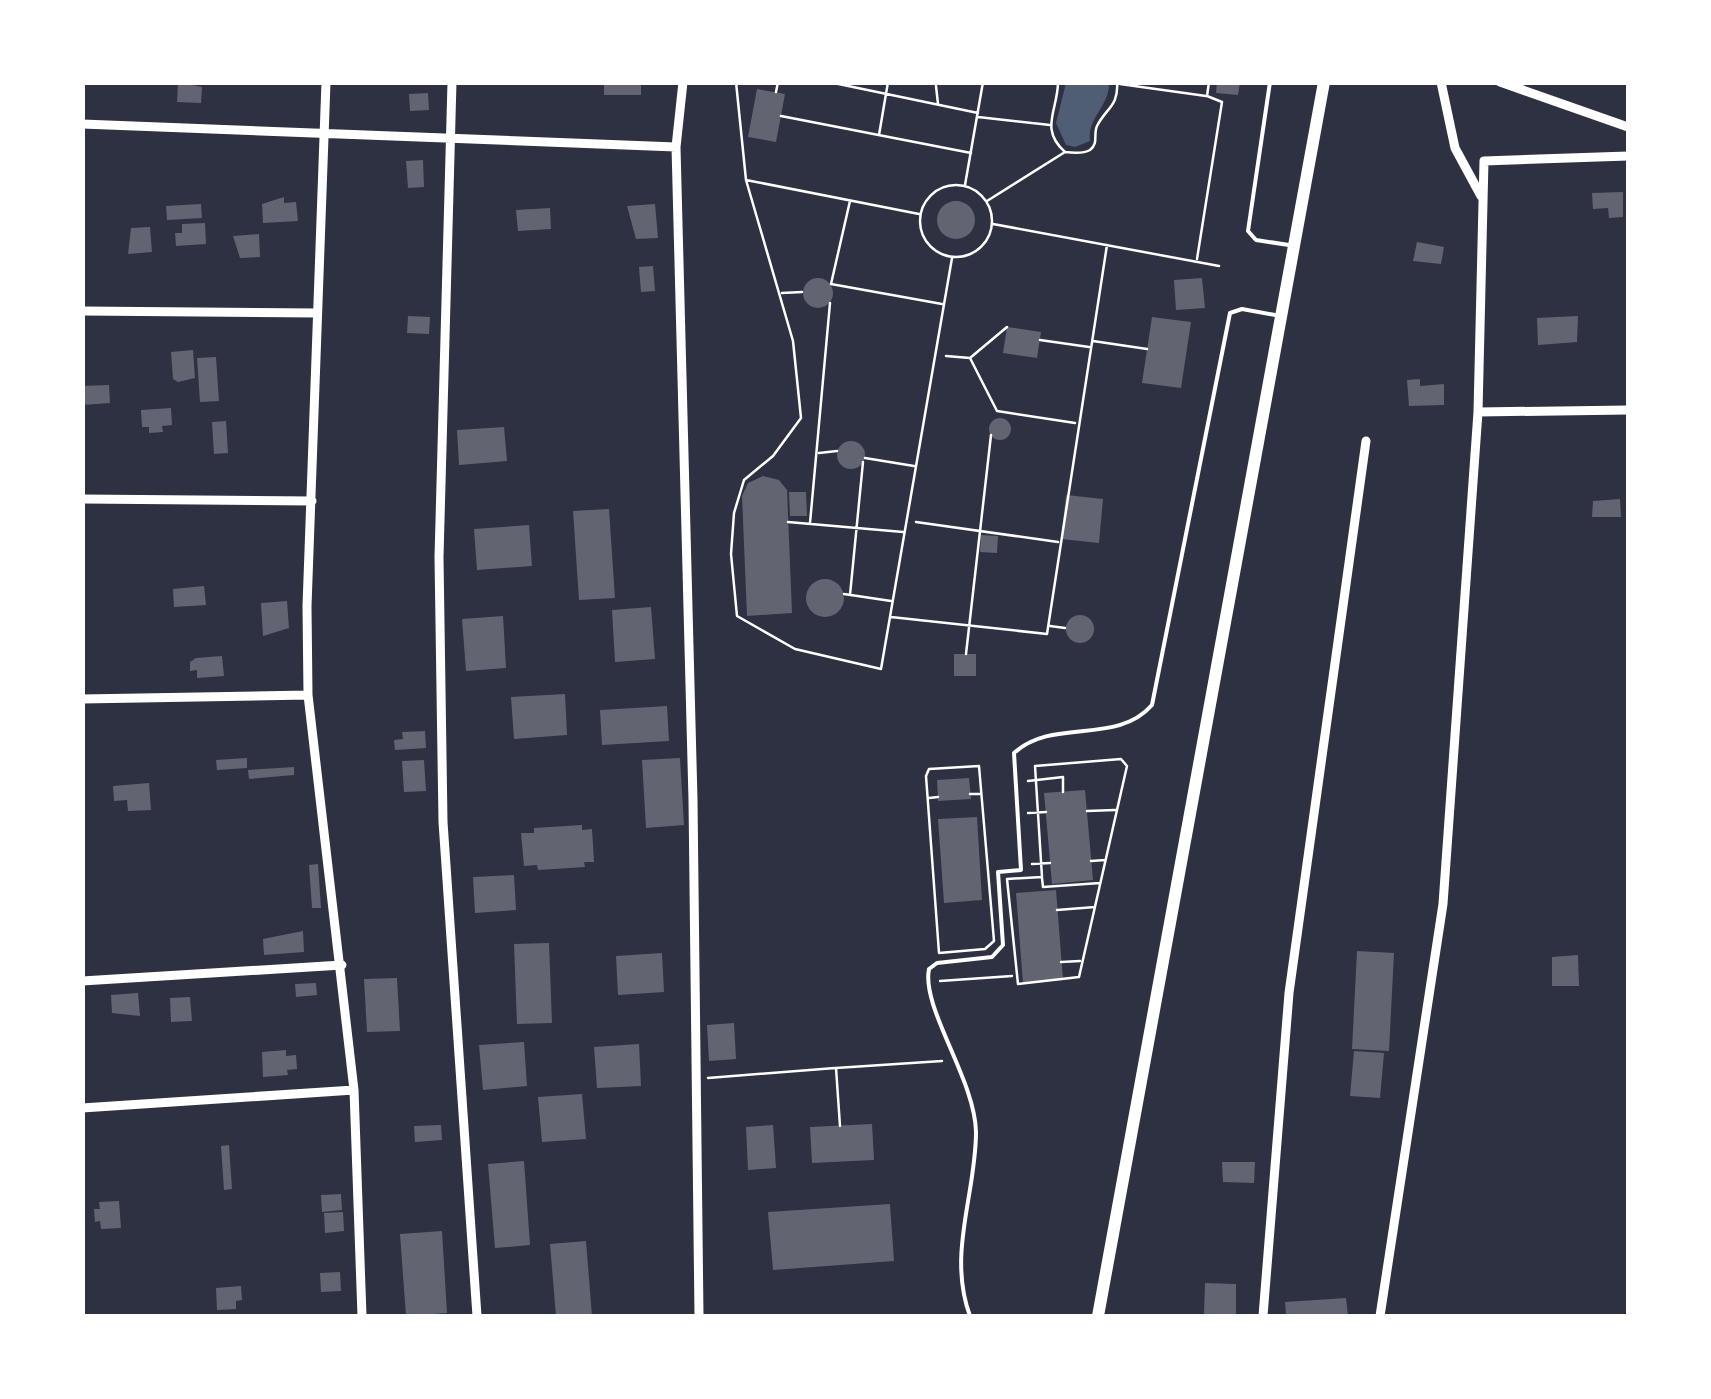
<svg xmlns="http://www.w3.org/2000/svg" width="1711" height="1399" font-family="Arial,sans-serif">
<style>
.water{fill:#4f5d75}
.building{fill:#626471}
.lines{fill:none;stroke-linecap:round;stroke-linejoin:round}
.path{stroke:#fff;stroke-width:2.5}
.service{stroke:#fff;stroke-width:4}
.minor{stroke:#fff;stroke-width:9}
.secondary{stroke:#fff;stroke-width:12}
</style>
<rect width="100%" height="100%" fill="#2d3142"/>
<path class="water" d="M1066 83 1109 85C1108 108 1087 118 1090 141L1075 147 1066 145 1056 123Z"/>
<path class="building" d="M178 82 202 87 201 103 177 102Z
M604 82H641V95H604Z
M1217 82H1240L1238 95 1216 93Z
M757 89 785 94 776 142 748 137Z
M428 93 429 110 410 111 409 94Z
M423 160 424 187 408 188 406 161Z
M1623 192V217L1609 218 1608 208 1593 209 1592 193Z
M284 197V203L296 202 298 221 263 223 262 204Z
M937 220a19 19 0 1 1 38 0a19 19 0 1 1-38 0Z
M201 204 202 218 167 220 166 206Z
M655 204 658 238 636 239 627 206Z
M550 208 551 229 518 231 516 210Z
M205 223 206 244 176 246 175 233H182V224Z
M150 227 152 252 128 254 131 228Z
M259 234 260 257 240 258 233 236Z
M1417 242 1444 247 1441 264 1413 261Z
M653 266 655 291 641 292 639 267Z
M803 293a15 15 0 1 1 30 0a15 15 0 1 1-30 0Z
M1202 278 1205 308 1176 310 1174 280Z
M408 316 430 317 429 334 407 333Z
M1578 316 1577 342 1538 345 1537 318Z
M1152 317 1191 322 1181 388 1142 383Z
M1007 327 1041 332 1037 358 1003 353Z
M193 350 195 378 178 382 173 379 171 352Z
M216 357 219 401 200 402 197 358Z
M1420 379V386L1444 384V405L1409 406 1407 380Z
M109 385 110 403 82 405V386Z
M171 408 172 425 162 426 163 432 149 433V427H142L141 410Z
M989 429a11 11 0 1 1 22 0a11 11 0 1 1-22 0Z
M226 421 228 453 214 454 212 422Z
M504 427 507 461 459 465 457 430Z
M837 455a14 14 0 1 1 28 0a14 14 0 1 1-28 0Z
M763 476 779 480 787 490 792 613 747 616 742 496 748 483Z
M789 492H806L807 516H790Z
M1066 495 1103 499 1099 543 1061 539Z
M1620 499 1621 517H1592L1593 501Z
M609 509 615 598 579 600 573 511Z
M529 525 532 566 477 570 474 529Z
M981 535 998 536 997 553 980 552Z
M806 598a19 19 0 1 1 38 0a19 19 0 1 1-38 0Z
M204 586 206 605 174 607 173 589Z
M287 601 289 628 263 636 261 603Z
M651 607 655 659 615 662 612 610Z
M1066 629a14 14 0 1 1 28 0a14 14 0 1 1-28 0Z
M503 616 506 668 466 671 462 619Z
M954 654H976V676H954Z
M222 656 224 676 197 678V670L190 671V662L196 658Z
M565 694 567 735 514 739 511 697Z
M667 706 669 741 602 745 600 710Z
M425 731 426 748 395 750 394 740 403 739 402 732Z
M247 758V768L217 770 216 760Z
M680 758 684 825 646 828 642 760Z
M424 760 426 791 404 792 402 761Z
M294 767V775L249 779 248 770Z
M969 778 971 799 938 801 937 780Z
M149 783 151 810 128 811 127 800 114 801 113 786Z
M1085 790 1093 880 1052 884 1044 793Z
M977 817 982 900 944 903 938 819Z
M582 825V830L592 829 594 862H584L585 867 538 870 537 865 524 866 521 833H534V828Z
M318 864 321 908H312L309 865Z
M514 875 516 910 475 913 473 877Z
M1056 890 1063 980 1023 983 1016 893Z
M303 931 304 952 264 955 263 939Z
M549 943 552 1023 517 1024 514 944Z
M1357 951 1394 953 1389 1051 1352 1049Z
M662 953 664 992 618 995 616 956Z
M1578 955 1579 986H1552V957Z
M397 978 400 1031 367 1032 364 979Z
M316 983 317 995 296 997 295 984Z
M138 993 140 1016 112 1013 111 995Z
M190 997 192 1021 171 1022 170 998Z
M734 1023 736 1059 709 1061 707 1025Z
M524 1042 527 1086 483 1090 479 1045Z
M639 1044 641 1086 597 1088 594 1047Z
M286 1050V1056L296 1055 297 1069 287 1070 288 1075 263 1077 262 1052Z
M1354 1051 1384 1053 1380 1098 1350 1096Z
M582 1094 586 1139 542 1142 538 1097Z
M872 1124 874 1160 812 1163 810 1127Z
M441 1125 442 1140 415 1142 414 1126Z
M773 1125 776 1168 748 1170 746 1127Z
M229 1145 232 1189 224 1190 221 1146Z
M524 1161 530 1245 495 1248 488 1164Z
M1222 1162H1255L1254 1183 1223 1182Z
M341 1194 342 1210 322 1212 321 1195Z
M119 1201 121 1228 101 1229 100 1221 95 1222 94 1209H100L99 1202Z
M890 1204 894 1261 773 1270 768 1212Z
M343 1212 344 1231 325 1233 324 1213Z
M442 1231 447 1313 406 1316 400 1234Z
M586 1241 592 1316H556L550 1244Z
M340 1272 341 1291 321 1292 320 1273Z
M1205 1283 1236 1284V1315L1204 1314Z
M241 1286 242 1300 236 1301V1309L217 1310 216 1288Z
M1346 1298 1348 1316H1286L1285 1302Z"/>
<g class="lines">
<path class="path" d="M736 82 746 180 793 341 801 418 773 456 744 480 734 513 731 554 737 616 795 649 881 669 952 258
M829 82 978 113
M1058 82C1058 110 1039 129 1065 152 1073 153 1083 154 1090 150 1099 143 1093 135 1097 126 1106 108 1119 106 1117 82
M1120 84 1206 96
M936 86 938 104
M776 92 778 82
M781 116 971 153
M978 117 1050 125
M879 135 888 82
M746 180 919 214
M965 185 983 82
M920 221a36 36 0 1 1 72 0a36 36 0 1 1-72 0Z
M850 201 831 284 942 304
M987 201 1065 152
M993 224 1219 266
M1197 259 1222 102 1207 96 1209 82
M782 293 802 292
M1040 340 1089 347
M1093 341 1147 349
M946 356 970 358 1007 327
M970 358 997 411 1075 423
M819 453 837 451
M865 458 914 466
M788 522 903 532
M916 522 1058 542
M810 523 830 303
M844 594 891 601
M850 595 863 462
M891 617 1047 634 1107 245
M1050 626 1065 628
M966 654 991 435
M1121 759 1127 766 1079 977 1018 984 1007 879 1042 877 1035 766Z
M979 766 994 941 985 949 939 953 926 776 929 769Z
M1028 781 1063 777V792
M970 794H980
M929 798 938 797
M1087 811 1115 810
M1028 813 1046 812
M1091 861 1105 860
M1032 864 1050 863
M1042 878 1043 887 1100 883
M1057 910 1095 907
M1061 962 1080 961
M940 981 1012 976
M708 1078 835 1068
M840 1126 836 1068 942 1061"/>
<path class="service" d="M1270 82 1248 231 1256 240 1289 245
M970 1316C947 1254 976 1194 976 1132 975 1079 921 1008 929 969L937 963 992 957 1003 945 998 872 1021 870 1014 753C1054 717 1116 746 1152 705L1230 313 1242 309 1275 315"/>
<path class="minor" d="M326 82 307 606 308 695 354 1090 362 1316
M452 82 439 557 443 822 477 1316
M683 82 676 147 693 800 699 1316
M1441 82 1455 148 1481 196
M1500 82 1628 127
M82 124 676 147
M82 311 317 313
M1478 412 1628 410
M82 499 312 501
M82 699 308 695
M82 981 342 965
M82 1108 354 1090
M1263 1316 1289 993 1366 441
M1380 1316 1443 904 1478 412 1484 161 1628 156"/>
<path class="secondary" d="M1098 1316 1324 82"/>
</g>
<rect width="1711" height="1399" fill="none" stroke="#ffffff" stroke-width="170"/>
</svg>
